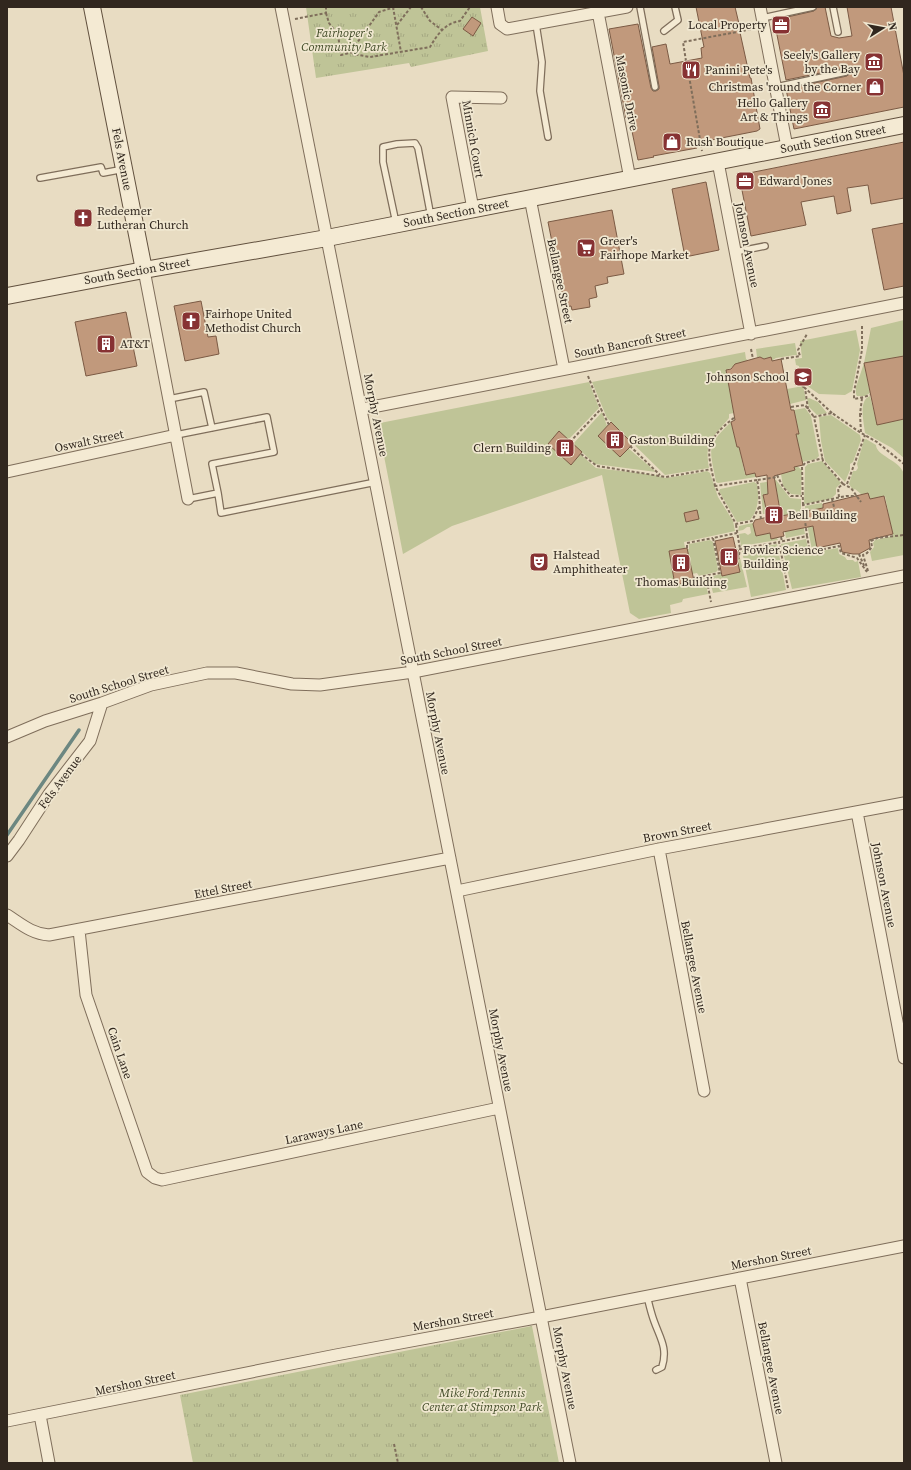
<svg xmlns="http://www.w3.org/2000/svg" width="911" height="1470" font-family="'Source Serif 4',serif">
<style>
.green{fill:#bfc497}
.park{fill:url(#park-tufts)}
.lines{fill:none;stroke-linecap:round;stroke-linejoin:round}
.stream{stroke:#6c8781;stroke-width:3.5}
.building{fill:#c1997c;stroke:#7b5a44}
.lane-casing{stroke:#7f6e5b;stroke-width:8}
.street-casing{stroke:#7f6e5b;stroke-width:13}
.secondary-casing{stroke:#61503e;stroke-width:18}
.path{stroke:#7f6e5b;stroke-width:2;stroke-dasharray:3 2;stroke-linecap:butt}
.lane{stroke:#f4ead3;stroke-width:5.5}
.street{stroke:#f4ead3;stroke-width:11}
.secondary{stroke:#f4ead3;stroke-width:16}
.labels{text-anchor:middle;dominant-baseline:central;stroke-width:3.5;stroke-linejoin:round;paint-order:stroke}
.poi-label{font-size:12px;fill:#31271e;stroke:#f0e7d0;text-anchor:start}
.park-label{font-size:12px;font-style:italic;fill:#414b27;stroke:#f0e7d0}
.street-label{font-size:12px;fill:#31271e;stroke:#f0e7d0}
</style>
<defs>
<pattern id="park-tufts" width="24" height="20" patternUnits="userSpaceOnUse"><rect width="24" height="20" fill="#bfc497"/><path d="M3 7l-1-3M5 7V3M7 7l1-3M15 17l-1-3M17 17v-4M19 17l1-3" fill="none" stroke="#a5a882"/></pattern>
</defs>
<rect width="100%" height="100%" fill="#e8dcc2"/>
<path class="green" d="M904 320V356L864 363 870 393 865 396H857L856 394V387L864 363 871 328Z
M856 330 860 350 852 391 845 395 819 394 800 381 799 366 796 365 795 359 802 358 800 341Z
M795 343 797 355H795L776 358 771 361V357L764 359 757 357 756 349Z
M745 352 746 359 748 360 726 370 734 413 729 414V418C713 438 704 441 709 468L665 475 607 418 592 382Z
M589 382 599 408 568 440 559 431 548 444 571 465 580 454 596 468 654 475 666 478 698 473 707 471 710 473 718 497 733 521 735 531 684 542 685 548 669 551 675 585 705 578 708 594 683 599 682 602 670 605 671 613 639 619 630 613 602 475 452 526 403 554 378 425 380 423Z
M803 386 806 400 790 404 787 389Z
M870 396 877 424 904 419V458L892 448 865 433C864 423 858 400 870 396Z
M809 398 818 402 827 413 817 415 809 407 807 399Z
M805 408 811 416 819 456 816 459 802 462 796 434H799L794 410Z
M602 412 607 426 598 436 620 457 628 448 656 472 595 464 573 444Z
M831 415 860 435 861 440 853 462 850 464V470L845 482 825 461 821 441 819 417Z
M731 422 737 447H739L745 474 755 473 756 477 718 483 716 482C710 449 705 447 731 422Z
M866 439 876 445C876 456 900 460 904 474V555L872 561 870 552 874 547 873 543 875 540 893 536 885 496 870 499 868 494H861L855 489 853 490 849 484 853 471H856L858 468 857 464 864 440Z
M822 461 841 483 836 488V494L831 499 804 504 805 467 808 464Z
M794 466H797L802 470 801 495 791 494 783 486 781 474 794 470Z
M776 480 790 498 801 499V513L805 534 786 538 785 532 798 529 795 513 780 516 781 512 777 492 763 495 767 514H763L760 483Z
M754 482 757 484C759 496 759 509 750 520L737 522 719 491 720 489Z
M822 503 823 508 809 511 821 549 812 550 805 514V506Z
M753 523 756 536 770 533 777 538 778 540 741 546 739 534 745 533 748 535 751 533 750 527H747L743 530 738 531 739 526Z
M806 539 809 553 838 548 839 554 845 557 847 560H853L855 562 858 561 861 577 792 589 781 544Z
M710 540 713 542 718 570 716 572 699 576 697 573 692 574 687 549H689V544Z
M777 544 786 590 751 597 742 551Z
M740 558 747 587 713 593 709 577 721 574 722 576 740 571 737 559Z"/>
<path class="park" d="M306 7H480L488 51 411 67 409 63 316 78Z
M532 1326 559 1463H193L180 1395Z"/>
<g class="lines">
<path class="stream" d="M7 835 79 730"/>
</g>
<path class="building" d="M696 7H735L740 28H739L750 78H751L760 129 757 131 696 143 697 148 653 156 654 157 638 160 629 117 626 118 609 29 638 24 651 88 653 91H656L659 89V86L652 47 666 44 670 64 702 58 701 48 704 47Z
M817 7H825L831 36 839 38 852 36 847 7H891L904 76V107L794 129 786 89 847 76 850 73 849 69 845 68 786 80 774 20 814 11Z
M472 17 481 23 473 36 463 29Z
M904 142V198L871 204 868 185 847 188 851 211 837 214 834 196 801 202 806 225 751 236 739 175Z
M706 182 719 250 685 257 672 189Z
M612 210 624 274 607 277 608 283 595 286 597 297 589 299 590 307 572 310 571 306 565 307 548 222Z
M904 223V286L884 290 872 229Z
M201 301 208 337 216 336 219 354 185 361 174 306Z
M126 312 137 366 86 376 75 322Z
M904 356V419L877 425 864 363Z
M760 357 764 359 771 357 772 361 781 359 791 410H794L799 434H796L803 465 794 467 795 470 774 476 781 516 823 508V504L868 493 870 499 884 496 893 534 869 540 870 548 859 554H853L842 552 840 543 817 548 813 526 783 532 784 536 771 539 770 533 756 536 753 524 755 520 768 517 763 495 768 494 767 475 756 477 755 473 746 475 739 447H737L731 422 735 420 726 370 731 369 735 364Z
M611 422 633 444 620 457 598 436Z
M559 431 582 452 571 465 548 444Z
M697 510 699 519 686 522 684 513Z
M733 537 736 550H738L739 559H737L740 572 722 576 715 541Z
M687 548 694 581 675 585 669 551Z"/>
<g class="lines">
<defs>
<path id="lane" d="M640 7 655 87
M833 7 838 32
M762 18 813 7
M536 24 542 62 540 91 548 137
M664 31 678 20 675 7
M776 87 846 72
M40 178 101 167 103 173 124 169
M396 223 383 162V147L397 144 415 143 418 148 431 217
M735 252 765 246
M169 399 204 392 212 428
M176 435 267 417 274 452 212 464 218 493 188 499
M218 493 221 513 376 482
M647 1296C649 1304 651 1313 654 1321 660 1338 668 1348 662 1367L656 1370"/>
<path id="street" d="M281 7 570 1463
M497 7 500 24 507 29 627 7
M760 7 787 147
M598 12 630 179
M718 162 751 334
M530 198 564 369
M473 209 452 97 501 98
M144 270 188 499
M362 409 904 303
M7 472 176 435
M7 737 45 721 102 703 151 685 207 673H236L292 684 320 685 413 672 904 576
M857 812 904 1058
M659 849 704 1091
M7 856 19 840 49 794 90 741 102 703
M457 891 659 849 904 803
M7 915C21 924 32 934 49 935L450 858
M79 930 86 995 147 1172 155 1178 162 1180 499 1108
M740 1278 776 1463
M40 1415 49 1463
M7 1421 336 1355 541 1317 904 1246"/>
<path id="secondary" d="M92 7 144 270
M7 296 144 270 327 238 904 125"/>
</defs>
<use href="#lane" class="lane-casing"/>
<use href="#street" class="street-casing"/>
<use href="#secondary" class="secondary-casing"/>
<path class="path" d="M393 7 401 52
M395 7 379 12 352 50 353 54 370 57 430 47C437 35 445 23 460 21L470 7
M421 7 430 21 442 30
M326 13 329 23 338 35 341 55 353 52
M295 19 326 13V7
M397 25 411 7
M686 61 683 42 753 29
M689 76 702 151
M862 326V350L854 392V399L864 397 870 395
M751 349 753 359
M781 359 800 356 798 350 807 334
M588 376 601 409
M798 383 805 388
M791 407 805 405 814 417
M808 409 805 388 832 413
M860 414 861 433 877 442 904 464
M862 414H860L862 398
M570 442 601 409 609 425
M630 446 660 475
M581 454 597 466 666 477 712 469
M777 475 783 487 791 496H802
M757 480 715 486 736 524 752 521 759 507
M843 484 823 461 814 417 832 413 861 433
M847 484 865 435
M715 486C713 474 706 454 711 443 716 432 726 424 735 417
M839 497 838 488 843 484 851 488 861 502
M832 499 834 507
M803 505 802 467 805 463 823 458
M761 519C759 506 760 493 757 480L778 477
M736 525 740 549
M807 536 803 505 846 496H857
M781 537 782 541
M687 548V543L713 538
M859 554 865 568
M739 555 740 549 779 542
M868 571 863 555 867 553 872 547 871 541 877 538 904 535
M706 576 711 602
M693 578 720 573 713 538 737 533
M788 588 779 542 807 536 810 552 839 546 841 553 857 558 867 572
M394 1444 398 1463"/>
<use href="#lane" class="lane"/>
<use href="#street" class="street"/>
<use href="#secondary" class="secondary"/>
</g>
<defs>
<symbol id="office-square" viewBox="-11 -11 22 22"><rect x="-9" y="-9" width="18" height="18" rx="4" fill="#873233" stroke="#f0e7d0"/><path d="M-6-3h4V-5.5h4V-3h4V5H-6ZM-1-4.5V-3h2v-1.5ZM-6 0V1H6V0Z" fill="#fff"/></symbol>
<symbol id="museum-square" viewBox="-11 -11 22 22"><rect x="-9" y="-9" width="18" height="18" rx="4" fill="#873233" stroke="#f0e7d0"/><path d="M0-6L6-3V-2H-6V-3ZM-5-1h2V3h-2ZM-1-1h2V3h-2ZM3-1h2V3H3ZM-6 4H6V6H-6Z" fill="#fff"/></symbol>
<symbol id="restaurant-square" viewBox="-11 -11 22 22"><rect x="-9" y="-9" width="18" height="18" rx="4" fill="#873233" stroke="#f0e7d0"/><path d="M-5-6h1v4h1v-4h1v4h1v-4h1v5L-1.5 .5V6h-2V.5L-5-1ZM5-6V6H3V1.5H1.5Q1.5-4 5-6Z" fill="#fff"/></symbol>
<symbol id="shop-square" viewBox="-11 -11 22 22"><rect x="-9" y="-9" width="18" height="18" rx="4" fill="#873233" stroke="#f0e7d0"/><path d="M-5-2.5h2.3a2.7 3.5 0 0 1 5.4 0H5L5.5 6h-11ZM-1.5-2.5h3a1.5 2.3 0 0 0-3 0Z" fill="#fff"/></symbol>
<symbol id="church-square" viewBox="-11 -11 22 22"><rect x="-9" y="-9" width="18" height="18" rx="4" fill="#873233" stroke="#f0e7d0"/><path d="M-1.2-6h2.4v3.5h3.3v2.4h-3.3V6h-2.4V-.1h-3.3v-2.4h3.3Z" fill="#fff"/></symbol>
<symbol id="supermarket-square" viewBox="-11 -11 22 22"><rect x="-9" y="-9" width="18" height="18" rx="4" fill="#873233" stroke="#f0e7d0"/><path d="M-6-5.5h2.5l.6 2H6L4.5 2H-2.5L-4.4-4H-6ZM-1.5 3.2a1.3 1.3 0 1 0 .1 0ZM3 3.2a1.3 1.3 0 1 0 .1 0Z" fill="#fff"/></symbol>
<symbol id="building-square" viewBox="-11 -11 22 22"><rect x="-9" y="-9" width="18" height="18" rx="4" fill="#873233" stroke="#f0e7d0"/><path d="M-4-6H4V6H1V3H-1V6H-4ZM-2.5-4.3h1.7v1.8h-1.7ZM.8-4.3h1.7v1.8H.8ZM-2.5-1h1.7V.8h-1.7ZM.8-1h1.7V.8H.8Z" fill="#fff"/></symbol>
<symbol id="school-square" viewBox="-11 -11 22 22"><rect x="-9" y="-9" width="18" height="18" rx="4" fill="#873233" stroke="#f0e7d0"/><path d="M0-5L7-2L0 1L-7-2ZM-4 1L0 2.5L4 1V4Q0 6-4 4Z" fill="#fff"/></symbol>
<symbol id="theatre-square" viewBox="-11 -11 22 22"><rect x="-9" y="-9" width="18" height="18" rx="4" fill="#873233" stroke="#f0e7d0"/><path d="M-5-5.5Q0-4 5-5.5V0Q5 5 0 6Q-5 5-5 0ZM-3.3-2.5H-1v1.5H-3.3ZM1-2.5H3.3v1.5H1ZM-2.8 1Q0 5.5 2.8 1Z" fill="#fff"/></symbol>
</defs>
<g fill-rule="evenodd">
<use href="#office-square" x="770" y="14" width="22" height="22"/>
<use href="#museum-square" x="863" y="51" width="22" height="22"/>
<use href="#restaurant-square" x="680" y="59" width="22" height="22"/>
<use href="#shop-square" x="864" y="76" width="22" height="22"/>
<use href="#museum-square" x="811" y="99" width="22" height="22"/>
<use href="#shop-square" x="661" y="131" width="22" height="22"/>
<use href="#office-square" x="734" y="170" width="22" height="22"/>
<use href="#church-square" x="72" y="207" width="22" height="22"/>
<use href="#supermarket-square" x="575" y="237" width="22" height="22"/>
<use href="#church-square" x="180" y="310" width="22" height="22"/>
<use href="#building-square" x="95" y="333" width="22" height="22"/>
<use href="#school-square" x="792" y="366" width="22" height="22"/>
<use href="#building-square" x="604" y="429" width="22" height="22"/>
<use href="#building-square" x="554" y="437" width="22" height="22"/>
<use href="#building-square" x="763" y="504" width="22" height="22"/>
<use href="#building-square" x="718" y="546" width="22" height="22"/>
<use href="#theatre-square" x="528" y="551" width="22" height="22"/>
<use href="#building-square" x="670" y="552" width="22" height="22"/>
</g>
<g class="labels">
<g class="poi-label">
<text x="767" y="25" text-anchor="end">Local Property</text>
<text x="860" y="55" text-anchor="end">Seely's Gallery<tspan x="860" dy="14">by the Bay</tspan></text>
<text x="705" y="70">Panini Pete's</text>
<text x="861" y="87" text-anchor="end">Christmas 'round the Corner</text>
<text x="808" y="103" text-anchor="end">Hello Gallery<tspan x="808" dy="14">Art &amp; Things</tspan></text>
<text x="686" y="142">Rush Boutique</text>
<text x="759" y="181">Edward Jones</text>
<text x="97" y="211">Redeemer<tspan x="97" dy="14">Lutheran Church</tspan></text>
<text x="600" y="241">Greer's<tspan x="600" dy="14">Fairhope Market</tspan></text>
<text x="205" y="314">Fairhope United<tspan x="205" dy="14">Methodist Church</tspan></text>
<text x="120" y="344">AT&amp;T</text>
<text x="789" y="377" text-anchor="end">Johnson School</text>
<text x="629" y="440">Gaston Building</text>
<text x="551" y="448" text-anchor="end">Clern Building</text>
<text x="788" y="515">Bell Building</text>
<text x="743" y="550">Fowler Science<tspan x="743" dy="14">Building</tspan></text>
<text x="553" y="555">Halstead<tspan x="553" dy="14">Amphitheater</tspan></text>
<text x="681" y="582" text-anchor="middle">Thomas Building</text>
</g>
<g class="park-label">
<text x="344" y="33">Fairhoper's<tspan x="344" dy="14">Community Park</tspan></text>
<text x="482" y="1393">Mike Ford Tennis<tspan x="482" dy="14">Center at Stimpson Park</tspan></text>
</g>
<g class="street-label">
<text transform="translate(627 93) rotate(79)">Masonic Drive</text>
<text transform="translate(473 139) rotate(80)">Minnich Court</text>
<text transform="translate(833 139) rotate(-11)">South Section Street</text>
<text transform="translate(122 159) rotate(79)">Fels Avenue</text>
<text transform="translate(456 213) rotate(-11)">South Section Street</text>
<text transform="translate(747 245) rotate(79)">Johnson Avenue</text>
<text transform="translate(137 271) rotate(-10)">South Section Street</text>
<text transform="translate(560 281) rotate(78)">Bellangee Street</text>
<text transform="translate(630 343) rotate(-11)">South Bancroft Street</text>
<text transform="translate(376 415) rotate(79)">Morphy Avenue</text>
<text transform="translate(89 441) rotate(-12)">Oswalt Street</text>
<text transform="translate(451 651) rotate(-11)">South School Street</text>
<text transform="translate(119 684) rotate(-17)">South School Street</text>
<text transform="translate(438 733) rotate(79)">Morphy Avenue</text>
<text transform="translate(60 782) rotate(-53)">Fels Avenue</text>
<text transform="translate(677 832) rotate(-11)">Brown Street</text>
<text transform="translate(884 885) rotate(79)">Johnson Avenue</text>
<text transform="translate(223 889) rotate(-11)">Ettel Street</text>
<text transform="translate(694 967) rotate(79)">Bellangee Avenue</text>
<text transform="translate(501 1050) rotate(79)">Morphy Avenue</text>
<text transform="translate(120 1053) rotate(71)">Cain Lane</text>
<text transform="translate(324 1132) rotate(-12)">Laraways Lane</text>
<text transform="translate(771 1258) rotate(-11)">Mershon Street</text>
<text transform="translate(453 1320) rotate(-10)">Mershon Street</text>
<text transform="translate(565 1368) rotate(79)">Morphy Avenue</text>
<text transform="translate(771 1368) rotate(79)">Bellangee Avenue</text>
<text transform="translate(135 1383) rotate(-12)">Mershon Street</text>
</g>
</g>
<rect width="911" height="1470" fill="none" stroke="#31271e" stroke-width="16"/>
<g transform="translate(883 28) rotate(79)" stroke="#f0e7d0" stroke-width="3" paint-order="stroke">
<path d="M0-3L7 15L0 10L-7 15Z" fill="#31271e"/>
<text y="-6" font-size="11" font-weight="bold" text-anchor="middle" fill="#31271e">N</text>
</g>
</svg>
